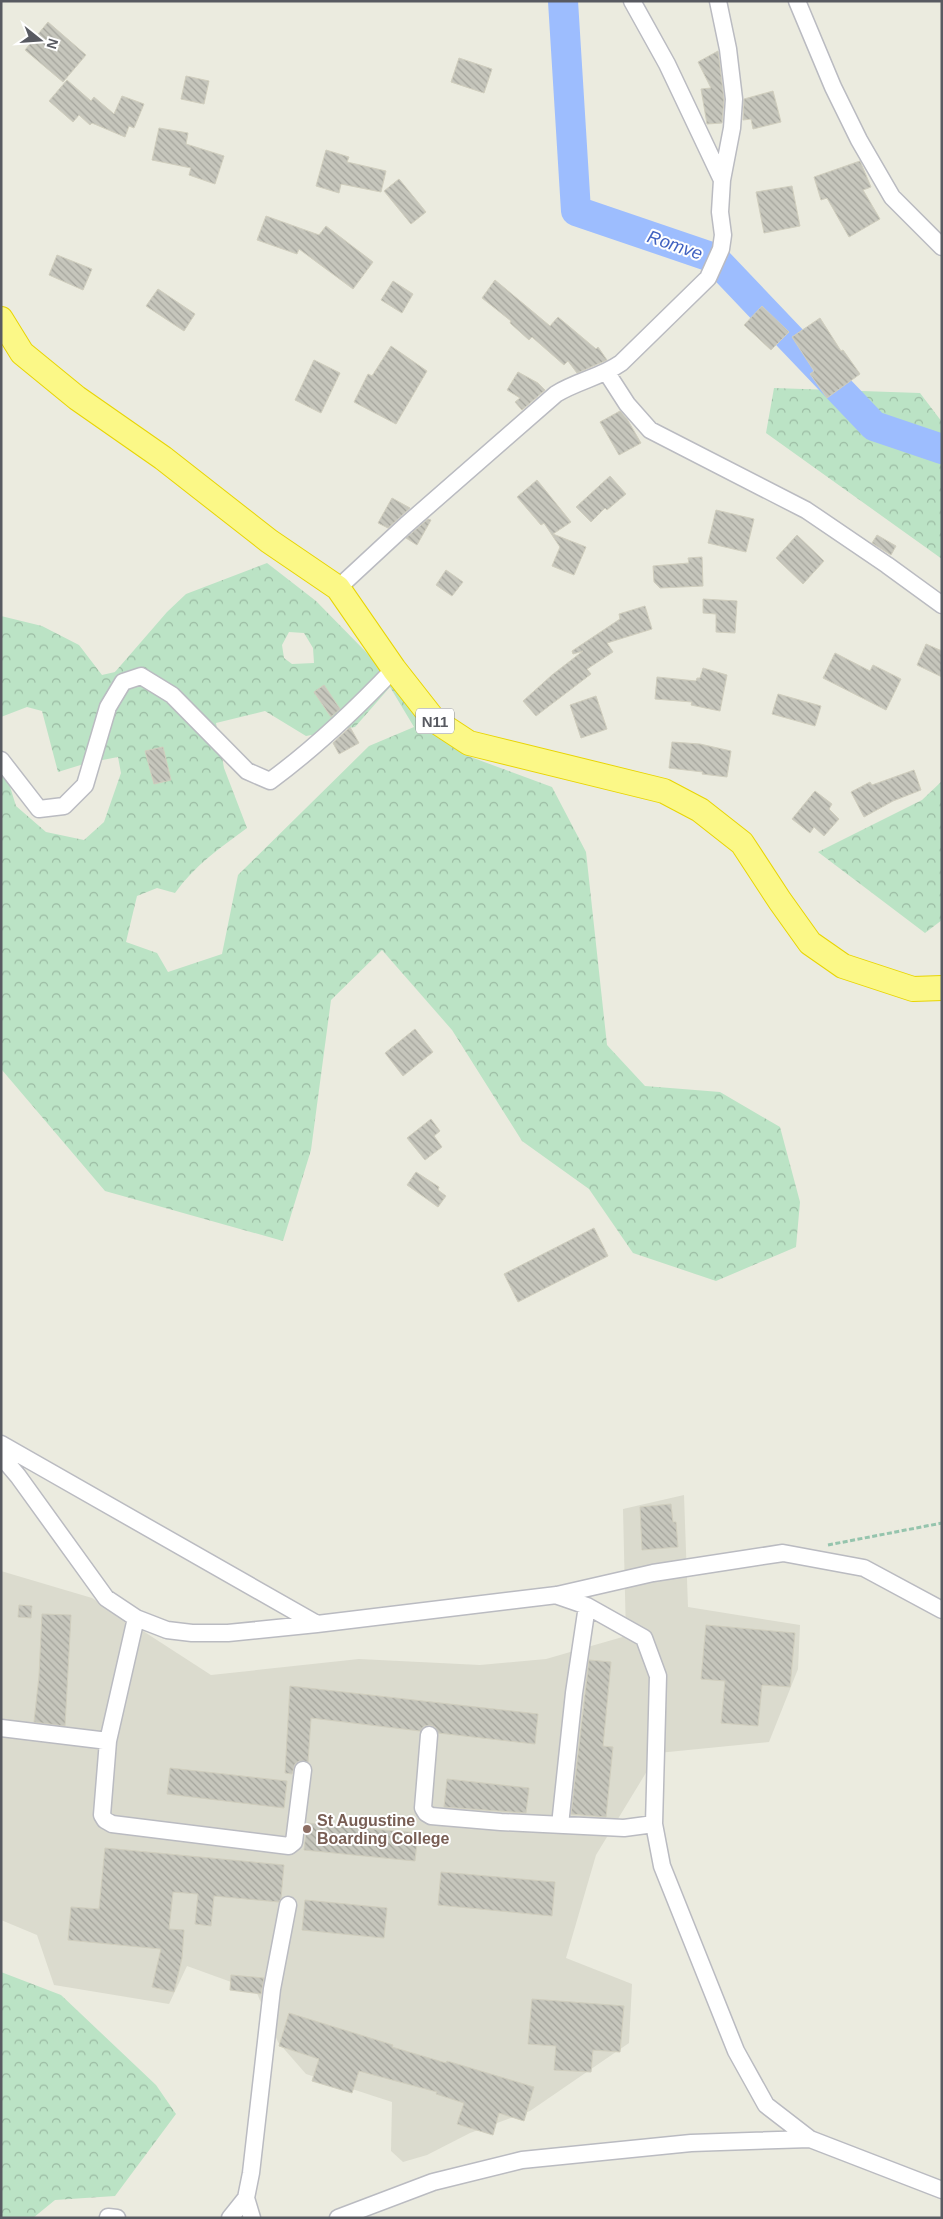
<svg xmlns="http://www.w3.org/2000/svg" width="943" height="2219" font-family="Helvetica,sans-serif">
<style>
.education{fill:#dbdbce}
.forest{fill:url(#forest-crowns);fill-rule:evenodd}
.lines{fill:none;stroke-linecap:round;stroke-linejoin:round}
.river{stroke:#9dbdfe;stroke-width:30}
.building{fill:url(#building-back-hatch);stroke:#d0cebe}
.minor-casing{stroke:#babbc1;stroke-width:19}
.highway-casing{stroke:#e8d503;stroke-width:26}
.path{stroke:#95c4ad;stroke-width:3;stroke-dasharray:5 2.5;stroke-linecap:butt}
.minor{stroke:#fff;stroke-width:16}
.highway{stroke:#fbf887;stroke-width:24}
.education-dot{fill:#8d6e63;stroke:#fff;stroke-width:2}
.labels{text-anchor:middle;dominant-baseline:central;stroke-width:4;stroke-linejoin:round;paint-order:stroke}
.shield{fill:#fff;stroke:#8a8c90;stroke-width:1}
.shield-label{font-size:15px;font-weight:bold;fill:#585a61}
.education-label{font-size:16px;font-weight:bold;fill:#785e54;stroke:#fff;text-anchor:start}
.water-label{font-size:18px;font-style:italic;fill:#4162c0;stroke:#fff}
</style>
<defs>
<pattern id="forest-crowns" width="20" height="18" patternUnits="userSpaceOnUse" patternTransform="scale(1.25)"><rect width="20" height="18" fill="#bbe3c5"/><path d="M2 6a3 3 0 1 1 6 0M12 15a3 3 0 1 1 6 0" fill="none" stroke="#9bbba3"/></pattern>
<pattern id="building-back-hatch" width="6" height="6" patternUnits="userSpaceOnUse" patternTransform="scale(1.25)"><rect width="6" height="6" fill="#c6c6bc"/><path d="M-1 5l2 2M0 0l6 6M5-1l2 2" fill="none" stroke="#a4a49c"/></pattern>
</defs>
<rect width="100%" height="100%" fill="#ebebdf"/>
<path class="education" d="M684 1495 688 1607 800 1625 798 1669 769 1742 658 1753 596 1855 566 1958 632 1984 629 2043 530 2111 470 2133 427 2155 403 2162 391 2151 392 2102 306 2074 278 2042 256 1991 187 1966 169 2004 54 1985 37 1935 1 1920V1571L92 1598 211 1675 359 1659 480 1665 546 1659 626 1636 623 1509Z"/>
<path class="forest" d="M774 388 920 393 942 422V559L766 433Z
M267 563 316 601 468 756 552 787 586 852 607 1045 645 1086 720 1092 780 1127 800 1202 796 1247 716 1281 633 1253 589 1189 522 1141 452 1030 382 950 331 1000 311 1150 283 1241 105 1191 2 1070 1 758 16 806 46 832 84 840 104 822 121 773 118 757 87 763 58 772 42 711 27 707 1 717V616L42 626 79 645 102 675 115 672 167 612 186 594ZM289 632 304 633 313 648 314 663 292 664 284 658 282 645ZM390 687 414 727 369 746 238 875 222 954 168 972 157 953 126 942 137 896 157 888 175 893C194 866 221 847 247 828L224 768 216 723 265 711 306 736 355 727Z
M942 781V920L925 933 818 852 922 800Z
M1 1972 61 1995 156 2085 176 2114 115 2196 55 2200 33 2218H1Z"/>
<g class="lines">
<path class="river" d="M563 1 576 211 714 258 874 426 942 449"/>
</g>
<path class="building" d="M48 22 86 55 63 82 25 50Z
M718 51 724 99 722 123 707 124 701 89 711 88 698 62Z
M459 58 492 69 484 93 451 82Z
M186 76 209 81 204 104 181 99Z
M67 80 91 101 94 97 114 114 122 96 144 104 134 128 129 126 125 137 92 123 90 125 79 115 73 122 49 101Z
M773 91 781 122 753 129 751 119 743 120 744 99Z
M159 128 188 133 186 144 224 156 215 184 189 175 191 168 152 160Z
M326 150 349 157 347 162 386 171 381 192 341 184 339 193 316 186Z
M860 161 871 187 863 190 880 219 849 237 827 198 821 200 814 177Z
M399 179 426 212 411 224 384 191Z
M792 186 800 226 764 233 756 192Z
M266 216 319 235 326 226 373 262 353 289 299 249 297 254 257 240Z
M57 255 92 269 83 290 49 275Z
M495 280 550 326 558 317 596 349 598 347 607 360 577 373 568 361 564 365 532 337 529 340 510 323 511 321 482 298Z
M393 281 413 294 402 313 381 300Z
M158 289 195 314 184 331 146 306Z
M762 306 789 332 771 350 744 325Z
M820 318 841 351 843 350 860 374 827 398 810 374 814 371 792 337Z
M391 346 427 371 396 424 354 402 368 374 372 376Z
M314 360 340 373 321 413 295 400Z
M518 372 538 383 545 390 522 410 515 402 520 398 507 390Z
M620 411 627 419 641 443 619 455 600 422Z
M610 476 626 494 607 510 605 508 591 522 576 507Z
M537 480 571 522 553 534 586 547 574 575 552 566 560 547 544 523 541 525 517 497Z
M392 498 410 508 388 528 378 523Z
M716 510 754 519 746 552 708 543Z
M428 519 431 520 417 545 406 538Z
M797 535 824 561 803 584 776 558Z
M877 535 896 546 891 555 872 543Z
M702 557 703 586 660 588 654 582 653 566 689 563 688 558Z
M446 570 463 582 452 596 436 585Z
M703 599 737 601 735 633 716 632V614L703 613Z
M645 606 652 629 607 643 613 652 587 669 591 674 536 716 523 701 552 675 583 651 573 654 572 651 620 619 619 614Z
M926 644 942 651V677L917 665Z
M835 653 870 671 873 665 901 679 886 710 823 678Z
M703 668 727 675 720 711 691 705 692 702 655 699 657 677 696 681 697 678H700Z
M324 685 340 709 331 717 314 692Z
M778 694 821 706 815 726 772 714Z
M596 696 607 729 581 738 570 705Z
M350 727 359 743 339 754 333 743Z
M672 742 700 744 731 751 727 777 702 774 703 772 669 768Z
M163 747 171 780 154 784 145 751Z
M914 770 921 790 893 801 864 817 851 792 870 782 872 785Z
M815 791 832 804 829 809 839 819 824 836 814 827 810 833 792 819Z
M415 1029 433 1052 403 1076 385 1053Z
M431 1119 440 1131 434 1136 442 1147 425 1160 407 1138Z
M416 1172 439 1187 438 1190 446 1196 438 1207 407 1185Z
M594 1228 608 1256 518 1302 504 1274Z
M671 1504 673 1522H676L678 1547 642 1550 640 1507Z
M19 1605 32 1606 31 1618 18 1617Z
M42 1614 71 1615 65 1726 34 1722 39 1676Z
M706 1625 795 1633 790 1687 762 1685 758 1726 721 1723 725 1681 701 1679Z
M589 1660 611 1662 603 1746 613 1747 606 1817 571 1814Z
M290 1686 538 1714 535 1744 438 1733 435 1727 430 1725 424 1726 420 1731 311 1718 308 1762 299 1761 295 1764 292 1774 285 1773Z
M170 1768 287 1781 284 1808 167 1794Z
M447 1779 529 1788 526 1813 444 1807Z
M307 1823 418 1833 415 1861 304 1850Z
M105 1848 284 1865 281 1898 279 1902 214 1896 211 1926 195 1924 198 1894 173 1892 169 1929 184 1930 182 1958 174 1992 152 1987 161 1949 68 1940 71 1907 99 1909Z
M441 1872 555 1882 552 1916 438 1905Z
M305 1900 387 1908 384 1938 302 1930Z
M231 1975 264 1978 261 1994 230 1990Z
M532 1999 624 2006 620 2052 593 2050 591 2072 554 2070 556 2046 528 2044Z
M289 2013 393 2045 392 2047 446 2063 447 2061 534 2087 524 2121 499 2113 493 2135 457 2124 464 2103 436 2094 437 2092 359 2071 352 2093 312 2081 319 2059 279 2046Z"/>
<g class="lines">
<defs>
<path id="minor" d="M632 1 667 64 722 180
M797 1 833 87 859 140 892 197 942 247
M607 373 627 404 650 430 806 510 887 565 942 605
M338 588 406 525 556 394C577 381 601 377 621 363L708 278 721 249 723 235 720 212 722 180 732 128 734 99 728 49 718 1
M1 760 39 809 64 806 85 785 108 707 123 682 141 676 172 695 247 771 270 781C315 748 355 710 394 669
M1 1444 317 1624
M1 1456 18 1476 106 1598 136 1618 167 1630 192 1633H228L317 1624 557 1595 653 1573 783 1553 864 1568 942 1610
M558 1596 587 1606 644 1638 658 1676 654 1824 662 1866 736 2051 766 2105 810 2139 942 2190
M136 1618 108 1741 102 1815 105 1820 112 1824 289 1846 294 1842 303 1770
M1 1728 108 1741
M429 1735 423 1808 426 1813 431 1816 501 1822 624 1828 654 1824
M560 1825 574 1693 587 1606
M108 2217 117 2218
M230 2218 246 2198
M252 2218 246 2198 251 2173 272 1989 288 1905
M338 2218 433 2182 522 2160 691 2143 810 2139"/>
<path id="highway" d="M1 319 22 353 77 398 163 458 269 541 338 588 394 669 434 720 469 743 664 791 700 810 742 843 780 901 810 943 843 966 913 989 942 988"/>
</defs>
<use href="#minor" class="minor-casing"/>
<use href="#highway" class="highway-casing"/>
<path class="path" d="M828 1545 942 1523"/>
<use href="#minor" class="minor"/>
<use href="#highway" class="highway"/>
</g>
<circle class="education-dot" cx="307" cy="1829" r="5"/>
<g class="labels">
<rect class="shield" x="416" y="708.5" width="38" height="25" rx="4"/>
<g class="shield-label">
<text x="435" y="721">N11</text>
</g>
<g class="education-label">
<text x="317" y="1820">St Augustine<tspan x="317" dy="18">Boarding College</tspan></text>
</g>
<g class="water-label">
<text transform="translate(675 245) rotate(19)">Romve</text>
</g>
</g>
<rect width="943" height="2219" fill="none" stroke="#585a61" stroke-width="5"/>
<g transform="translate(40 40) rotate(107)" stroke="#ffffff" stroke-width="4" paint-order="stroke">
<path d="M0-4L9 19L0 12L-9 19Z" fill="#585a61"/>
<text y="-8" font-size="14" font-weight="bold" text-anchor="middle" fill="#585a61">N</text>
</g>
</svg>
